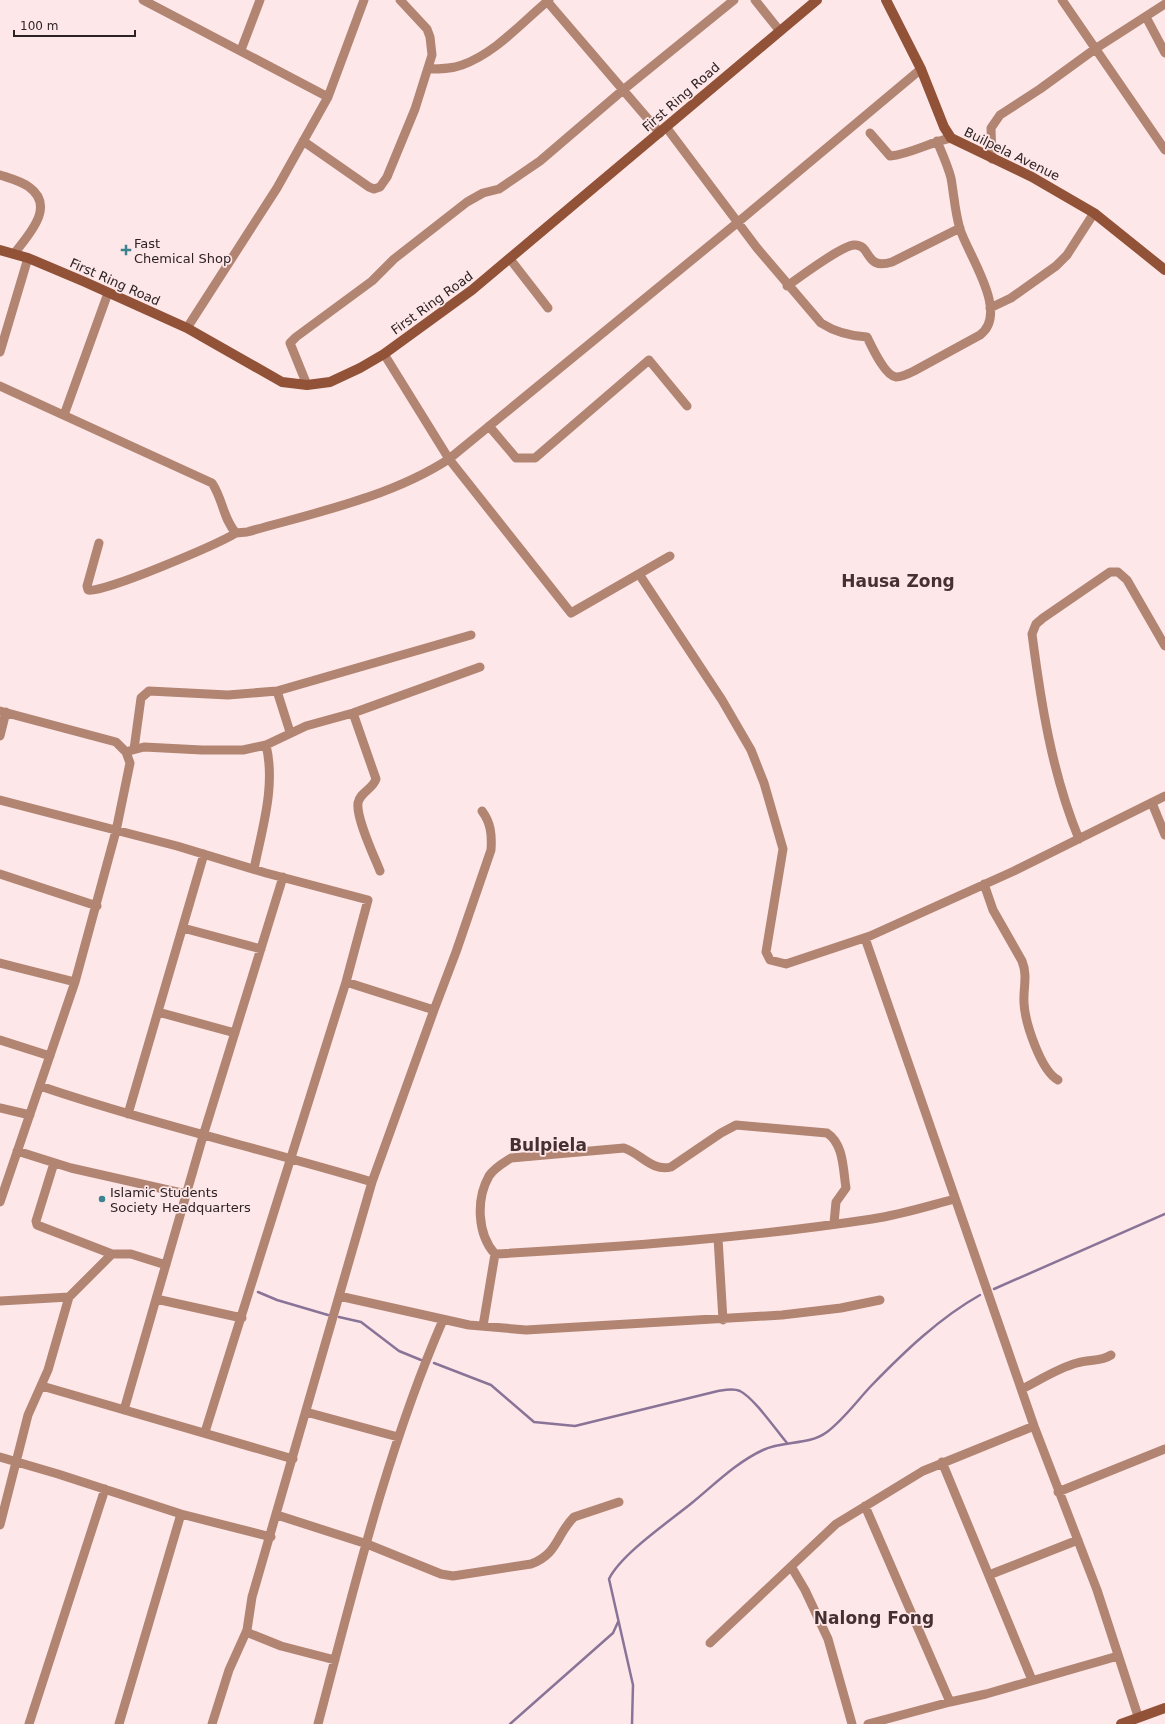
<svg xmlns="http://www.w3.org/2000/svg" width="1165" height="1724" font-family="'DejaVu Sans',sans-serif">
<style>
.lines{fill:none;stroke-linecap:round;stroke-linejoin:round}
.stream{stroke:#897498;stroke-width:2.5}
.street{stroke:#b28573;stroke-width:9}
.secondary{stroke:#915237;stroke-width:10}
.poi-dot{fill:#3d838f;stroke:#fee7e9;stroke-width:1.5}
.labels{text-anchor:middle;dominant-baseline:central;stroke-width:3.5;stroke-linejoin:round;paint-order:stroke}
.street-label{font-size:13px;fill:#2e2324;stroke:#fee7e9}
.poi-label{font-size:13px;fill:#2e2324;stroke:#fee7e9;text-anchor:start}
.district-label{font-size:17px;font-weight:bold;fill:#453032;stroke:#fee7e9}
</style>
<rect width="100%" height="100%" fill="#fee7e9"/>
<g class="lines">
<path class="stream" d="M994 1289 1165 1214
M258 1292 277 1300 328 1315
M339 1317 361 1322 399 1351 421 1360
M434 1363 491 1385 534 1422 575 1426 718 1391C725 1390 733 1388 740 1391 754 1398 776 1430 787 1443
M510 1724 613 1633 618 1622
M632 1724 633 1685 609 1579C621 1554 670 1521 693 1502 716 1483 737 1462 763 1450 784 1440 808 1446 827 1432 844 1419 856 1402 871 1386 903 1353 939 1318 980 1295"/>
<path class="street" d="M143 0 328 97
M546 0 660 133
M755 0 779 30
M1062 0 1165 150
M1146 17 1165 53
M241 50 260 0
M428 69C440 69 451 69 462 65 496 53 522 22 549 0
M666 127 757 248 821 323C835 332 850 336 867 337 872 347 885 376 896 377 902 377 908 374 914 371L980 335C1010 313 968 255 960 229 955 213 954 195 951 178 948 166 942 153 937 141
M870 133 890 156C911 154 930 142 951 138
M303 141 369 187 374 189 380 187 387 177 415 109 432 55 430 37 427 29 400 0
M992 159 991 128 1000 115 1040 89 1095 49 1165 4
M0 175C9 178 21 181 29 187 57 207 27 236 14 254
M510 259 548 308
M787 286C800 277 841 246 854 245 872 244 864 271 892 262L960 228
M990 308 1011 298 1056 266 1067 255 1094 213
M187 328 277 188 328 97 364 0
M0 352 28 258
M384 354 449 459 571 613 670 556
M307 385 290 343 296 337 372 281 394 259 467 202 483 193 499 189 540 161 623 90 734 0
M0 386 212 483C223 499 223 519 236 533L247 532C314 513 391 497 449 459L737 223 921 69
M64 415 108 293
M489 426 516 458H535L649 360 687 406
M99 543 87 586 88 590C102 594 218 544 236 533
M639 574 722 700 751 750 764 783 783 849 766 952 770 960 786 964 870 936 1014 871 1165 796
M277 691 290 732
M0 711 116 742 126 752 130 763 116 831 75 982 0 1202
M353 713 376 779C373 789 360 792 358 803 356 818 374 856 380 871
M0 736 6 712
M134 749 141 698 149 691 228 695 277 691 471 635
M129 751 144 747 202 750H243L266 745 306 726 353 713 480 667
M0 800 177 846 266 873 368 900 346 982 205 1432
M1152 803 1165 835
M1079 839C1052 774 1041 703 1032 634L1036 624 1043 618 1110 572H1118L1127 580 1165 646
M254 869C262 829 276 786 266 745
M0 874 97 906
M984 884 993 910 1022 961C1028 976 1023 988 1024 1003 1025 1023 1041 1071 1058 1080
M183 928 261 949
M865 938 1034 1426 1097 1590 1138 1716
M0 963 75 982
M346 982 434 1010 456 952 491 850C492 835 491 823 482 811
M158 1012 235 1033
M0 1040 50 1056
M40 1086C149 1123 262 1149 372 1182
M0 1108 30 1115
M128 1114 204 854
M17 1151 71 1168 186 1194
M54 1163 36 1221 37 1225 112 1254
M718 1238 723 1320
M495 1254C477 1234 476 1199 489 1176 494 1168 503 1163 511 1158L624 1148C640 1153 652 1172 671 1167L721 1133 736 1125 827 1133C844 1144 843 1170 846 1188L836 1202 834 1223
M495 1254C621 1247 747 1238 872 1219 900 1215 928 1206 955 1199
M339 1296 469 1325 526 1330 782 1315 841 1308 880 1300
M156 1299 242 1318
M0 1301 69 1297
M483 1326 495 1254
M42 1386 293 1459
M1022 1389C1040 1380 1058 1368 1077 1363 1088 1359 1101 1362 1111 1355
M124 1410 203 1136 283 877
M306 1412 398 1437
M0 1457 58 1474 181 1514 271 1537
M942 1462 1032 1680
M1058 1492 1165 1449
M865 1506 950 1702
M277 1515 367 1544 441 1574 453 1576 531 1564C558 1554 556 1535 574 1517L619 1502
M0 1525 28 1415 48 1370 69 1297 112 1254H131L166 1265
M792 1568 805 1590 828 1639 852 1724
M989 1575 1078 1540
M246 1632 281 1646 335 1660
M710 1643 836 1524 923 1471 1034 1426
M29 1724 105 1489
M119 1724 181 1514
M212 1724 229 1670 247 1630 252 1597 372 1182 434 1010
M318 1724C354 1588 387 1449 443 1320
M868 1724 950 1702 986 1694 1118 1656"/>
<path class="secondary" d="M886 0 921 69 944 127 951 138 1032 177 1094 213 1165 270
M0 250 28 258 85 282 187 328 282 382 307 385 330 382 360 368 384 354 472 290 817 0
M1121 1724 1165 1708"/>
</g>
<g class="poi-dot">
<path d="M124 244h4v4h4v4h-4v4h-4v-4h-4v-4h4z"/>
<circle cx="102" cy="1199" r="4"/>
</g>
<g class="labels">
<g class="street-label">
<text transform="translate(681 97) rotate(-41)">First Ring Road</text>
<text transform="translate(1012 154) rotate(26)">Builpela Avenue</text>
<text transform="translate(115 282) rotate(24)">First Ring Road</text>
<text transform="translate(432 303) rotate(-36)">First Ring Road</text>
</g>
<g class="poi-label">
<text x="134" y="243">Fast<tspan x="134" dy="15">Chemical Shop</tspan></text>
<text x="110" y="1192">Islamic Students<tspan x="110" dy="15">Society Headquarters</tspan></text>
</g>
<g class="district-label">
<text x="898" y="581">Hausa Zong</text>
<text x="548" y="1145">Bulpiela</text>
<text x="874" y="1618">Nalong Fong</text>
</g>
</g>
<path d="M14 30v6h121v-6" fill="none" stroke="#2e2324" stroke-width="2"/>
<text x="20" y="30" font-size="12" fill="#2e2324" stroke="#fee7e9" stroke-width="3" paint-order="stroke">100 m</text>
</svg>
